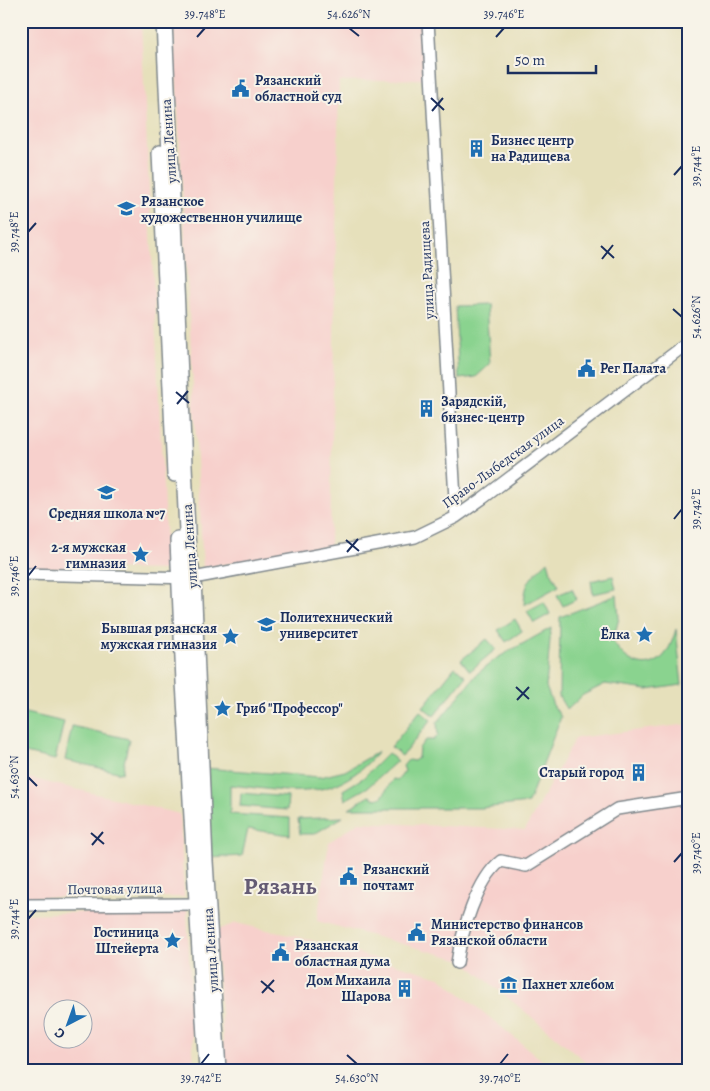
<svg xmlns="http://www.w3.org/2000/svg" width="710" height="1091" font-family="Alegreya,serif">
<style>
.built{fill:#f7d0cc;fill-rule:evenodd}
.green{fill:#8ad38f;stroke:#528176}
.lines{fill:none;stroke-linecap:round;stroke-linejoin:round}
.minor-casing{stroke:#80888c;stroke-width:14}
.major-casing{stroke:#80888c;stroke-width:18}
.minor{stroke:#fff;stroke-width:11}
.major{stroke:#fff;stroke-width:15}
.ticks{fill:none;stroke:#1b2f5e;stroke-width:2}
.labels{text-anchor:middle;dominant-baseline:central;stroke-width:4;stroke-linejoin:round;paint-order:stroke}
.poi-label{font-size:14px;font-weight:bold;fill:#1b2f5e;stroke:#f7f3e8;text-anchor:start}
.street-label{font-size:14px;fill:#1b2f5e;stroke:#f7f3e8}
.town-label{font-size:24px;font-weight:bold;fill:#645b74;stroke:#f7f3e8}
.neatline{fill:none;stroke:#1b2f5e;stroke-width:2}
.ticks-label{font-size:12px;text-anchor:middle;fill:#1b2f5e}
</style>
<rect width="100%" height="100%" fill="#f7f3e8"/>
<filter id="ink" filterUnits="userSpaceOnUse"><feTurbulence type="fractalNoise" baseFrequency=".02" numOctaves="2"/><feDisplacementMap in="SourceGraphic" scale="10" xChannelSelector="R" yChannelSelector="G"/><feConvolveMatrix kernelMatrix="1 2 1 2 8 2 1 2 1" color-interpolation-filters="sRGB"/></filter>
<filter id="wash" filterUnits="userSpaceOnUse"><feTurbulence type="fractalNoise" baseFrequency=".0096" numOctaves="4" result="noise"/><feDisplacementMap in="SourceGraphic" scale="20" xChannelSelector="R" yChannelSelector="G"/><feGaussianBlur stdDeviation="1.12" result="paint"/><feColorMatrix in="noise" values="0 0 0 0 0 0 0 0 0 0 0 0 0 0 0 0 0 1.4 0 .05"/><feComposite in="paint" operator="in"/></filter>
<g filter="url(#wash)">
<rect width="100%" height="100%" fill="#e6e0bb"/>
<path class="built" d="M21 21H141L167 570 21 567Z
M173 21H423L426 79 339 81 330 546 203 568Z
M689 724V1070H596L462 960 317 921 329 842 359 822 525 830 575 738Z
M21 776 180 814 184 897H21Z
M187 910 194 1070H21V914ZM82 1008V1038H52V1008Z
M236 923 307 939 440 977 554 1070H225L215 931Z"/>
<path class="green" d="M486 305 490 364 476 377 459 379 455 306Z
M548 561 551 572 559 586 524 605C525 581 531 577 548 561Z
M613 576 616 589 593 594 591 581Z
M572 589 577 599 563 606 557 595Z
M617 595 619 618 613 641C621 656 640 673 659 660 668 654 673 640 676 629L682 685 647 690 605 684 583 695 567 710 559 697 560 617Z
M544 602 550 614 534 623 527 611Z
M689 616V668L684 622Z
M515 619 522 631 506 642 498 630Z
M551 628 546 687 553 705 561 717 528 803 481 808H349L369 796 376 799 382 797 393 779 398 780 405 771 403 766 408 760 414 761 418 758 419 748 426 740H434L438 735 437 723 477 674 497 658Z
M487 639 496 649 470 671 461 660Z
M455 667 466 676 434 716 423 707Z
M420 711 431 720 402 756 391 747Z
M21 712 64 722 55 760 21 752Z
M72 726 129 739 122 773 65 760Z
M378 752C333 805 291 791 230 785V814L290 818V835L248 829 242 856 209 858 205 768 320 777 345 771Z
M388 753 397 761 368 787 345 800 343 790 363 778Z
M241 793 288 797 287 810 240 806Z
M343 817 314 834H300L298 819Z"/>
</g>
<g filter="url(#ink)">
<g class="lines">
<defs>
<path id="minor" d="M428 21 456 517
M21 574 193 578 415 537 456 517 483 498 689 342
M21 905 204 904
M457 963C461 934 477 879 501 861L526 866 617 809 689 798"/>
<path id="major" d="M164 21 188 554 193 578 205 861 218 1070
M160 153 175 474
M178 540 184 682 207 1070"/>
</defs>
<use href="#minor" class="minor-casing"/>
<use href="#major" class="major-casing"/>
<use href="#minor" class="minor"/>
<use href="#major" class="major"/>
</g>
</g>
<path class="ticks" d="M349 28 359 36M197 37 205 28M496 37 504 28M431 98 444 110M432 111 443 98M674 175 682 166M28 232 36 223M601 246 614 258M602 259 613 245M673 309 682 317M176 392 189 403M177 404 188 391M674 519 682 509M346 540 359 551M347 552 358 539M28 576 36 566M516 687 529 699M517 700 529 687M28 777 37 786M91 833 104 844M92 845 103 832M674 862 682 853M28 919 36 910M261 981 274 992M262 993 274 980M347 1055 357 1064M201 1064 209 1054M500 1064 508 1054"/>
<defs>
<symbol id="civic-bare" viewBox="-9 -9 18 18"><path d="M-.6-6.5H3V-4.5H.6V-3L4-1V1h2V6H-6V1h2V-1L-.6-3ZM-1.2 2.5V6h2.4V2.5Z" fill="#1f6fb2" stroke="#f7f3e8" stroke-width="2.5" paint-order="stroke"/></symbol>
<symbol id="building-bare" viewBox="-9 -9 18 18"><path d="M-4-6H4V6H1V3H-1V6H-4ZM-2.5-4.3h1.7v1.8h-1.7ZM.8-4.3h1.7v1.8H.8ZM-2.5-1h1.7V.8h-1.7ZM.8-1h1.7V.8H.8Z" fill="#1f6fb2" stroke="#f7f3e8" stroke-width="2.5" paint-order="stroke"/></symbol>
<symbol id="university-bare" viewBox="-9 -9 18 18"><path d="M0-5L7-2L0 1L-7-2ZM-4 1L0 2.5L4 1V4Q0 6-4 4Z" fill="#1f6fb2" stroke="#f7f3e8" stroke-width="2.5" paint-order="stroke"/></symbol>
<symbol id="school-bare" viewBox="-9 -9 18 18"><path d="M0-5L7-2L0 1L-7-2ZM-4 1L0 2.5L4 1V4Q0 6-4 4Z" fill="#1f6fb2" stroke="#f7f3e8" stroke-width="2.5" paint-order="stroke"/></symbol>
<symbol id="sight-bare" viewBox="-9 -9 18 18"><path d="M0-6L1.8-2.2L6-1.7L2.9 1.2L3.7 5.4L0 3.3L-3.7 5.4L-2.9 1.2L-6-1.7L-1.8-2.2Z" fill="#1f6fb2" stroke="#f7f3e8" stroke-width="2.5" paint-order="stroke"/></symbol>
<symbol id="museum-bare" viewBox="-9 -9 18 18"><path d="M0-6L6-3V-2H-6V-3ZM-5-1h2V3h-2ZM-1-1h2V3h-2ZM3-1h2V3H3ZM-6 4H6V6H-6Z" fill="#1f6fb2" stroke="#f7f3e8" stroke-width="2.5" paint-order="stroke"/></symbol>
</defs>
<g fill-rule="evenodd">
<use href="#civic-bare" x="228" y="76" width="25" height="25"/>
<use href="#building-bare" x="464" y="136" width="25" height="25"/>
<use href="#university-bare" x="114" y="196" width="25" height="25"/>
<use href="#civic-bare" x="574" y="356" width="25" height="25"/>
<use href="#building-bare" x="414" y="396" width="25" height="25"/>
<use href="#school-bare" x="94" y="480" width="25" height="25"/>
<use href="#sight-bare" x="128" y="542" width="25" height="25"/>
<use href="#university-bare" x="254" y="612" width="25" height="25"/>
<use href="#sight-bare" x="632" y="622" width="25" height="25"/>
<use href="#sight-bare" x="218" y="624" width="25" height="25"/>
<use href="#sight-bare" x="210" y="696" width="25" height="25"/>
<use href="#building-bare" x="626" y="760" width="25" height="25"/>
<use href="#civic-bare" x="336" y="864" width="25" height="25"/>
<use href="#civic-bare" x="404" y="920" width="25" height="25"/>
<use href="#sight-bare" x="160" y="928" width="25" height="25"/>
<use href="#civic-bare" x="268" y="940" width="25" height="25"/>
<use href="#museum-bare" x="496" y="972" width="25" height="25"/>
<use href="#building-bare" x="392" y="976" width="25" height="25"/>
</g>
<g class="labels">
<g class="poi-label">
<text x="255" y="80">Рязанский<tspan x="255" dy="16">областной суд</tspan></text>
<text x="491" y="140">Бизнес центр<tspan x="491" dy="16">на Радищева</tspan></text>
<text x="141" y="201">Рязанское<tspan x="141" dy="16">художественнон училище</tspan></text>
<text x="600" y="368">Рег Палата</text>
<text x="441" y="401">Зарядскiй,<tspan x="441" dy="16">бизнес-центр</tspan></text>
<text x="107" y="513" text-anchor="middle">Средняя школа №7</text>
<text x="126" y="547" text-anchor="end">2-я мужская<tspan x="126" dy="16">гимназия</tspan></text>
<text x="280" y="617">Политехнический<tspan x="280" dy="16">университет</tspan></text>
<text x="217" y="628" text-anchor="end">Бывшая рязанская<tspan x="217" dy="16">мужская гимназия</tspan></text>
<text x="630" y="634" text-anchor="end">Ёлка</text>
<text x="236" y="708">Гриб "Профессор"</text>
<text x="624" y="772" text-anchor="end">Старый город</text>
<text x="363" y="869">Рязанский<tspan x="363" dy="16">почтамт</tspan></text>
<text x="431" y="924">Министерство финансов<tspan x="431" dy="16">Рязанской области</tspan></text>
<text x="159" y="932" text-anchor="end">Гостиница<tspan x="159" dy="16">Штейерта</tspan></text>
<text x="295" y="945">Рязанская<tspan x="295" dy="16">областная дума</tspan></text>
<text x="391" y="980" text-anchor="end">Дом Михаила<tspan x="391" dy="16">Шарова</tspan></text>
<text x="522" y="984">Пахнет хлебом</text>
</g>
<g class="street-label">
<text transform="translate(169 141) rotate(-94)">улица Ленина</text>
<text transform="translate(427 270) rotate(-93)">улица Радищева</text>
<text transform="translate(503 462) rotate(-36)">Право-Лыбедская улица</text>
<text transform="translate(190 546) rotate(-94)">улица Ленина</text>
<text transform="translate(115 889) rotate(-1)">Почтовая улица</text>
<text transform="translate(211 950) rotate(-94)">улица Ленина</text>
</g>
<g class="town-label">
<text x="280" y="886">Рязань</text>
</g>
</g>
<rect width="710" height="1091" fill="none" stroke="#f7f3e8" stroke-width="55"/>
<g transform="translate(68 1024) rotate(221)"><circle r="24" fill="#f7f3e8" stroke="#9fa5b1"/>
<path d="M0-4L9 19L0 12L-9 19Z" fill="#1f6fb2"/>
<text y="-8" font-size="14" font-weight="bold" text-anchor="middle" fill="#1b2f5e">С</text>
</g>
<path d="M508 65v8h88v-8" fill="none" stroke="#1b2f5e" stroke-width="2.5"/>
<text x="515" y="65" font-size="15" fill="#1b2f5e" stroke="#f7f3e8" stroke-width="4" paint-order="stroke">50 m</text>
<rect x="28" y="28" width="654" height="1036" class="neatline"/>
<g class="ticks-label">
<text x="205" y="18">39.748°E</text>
<text x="349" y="18">54.626°N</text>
<text x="504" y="18">39.746°E</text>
<text transform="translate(696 166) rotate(-90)" y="4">39.744°E</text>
<text transform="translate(14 232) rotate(-90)" y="4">39.748°E</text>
<text transform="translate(696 317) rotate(-90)" y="4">54.626°N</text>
<text transform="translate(696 509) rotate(-90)" y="4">39.742°E</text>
<text transform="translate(14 576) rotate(-90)" y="4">39.746°E</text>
<text transform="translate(14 777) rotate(-90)" y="4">54.630°N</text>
<text transform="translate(696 853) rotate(-90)" y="4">39.740°E</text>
<text transform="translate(14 919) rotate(-90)" y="4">39.744°E</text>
<text x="201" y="1082">39.742°E</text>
<text x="357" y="1082">54.630°N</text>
<text x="500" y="1082">39.740°E</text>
</g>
</svg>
